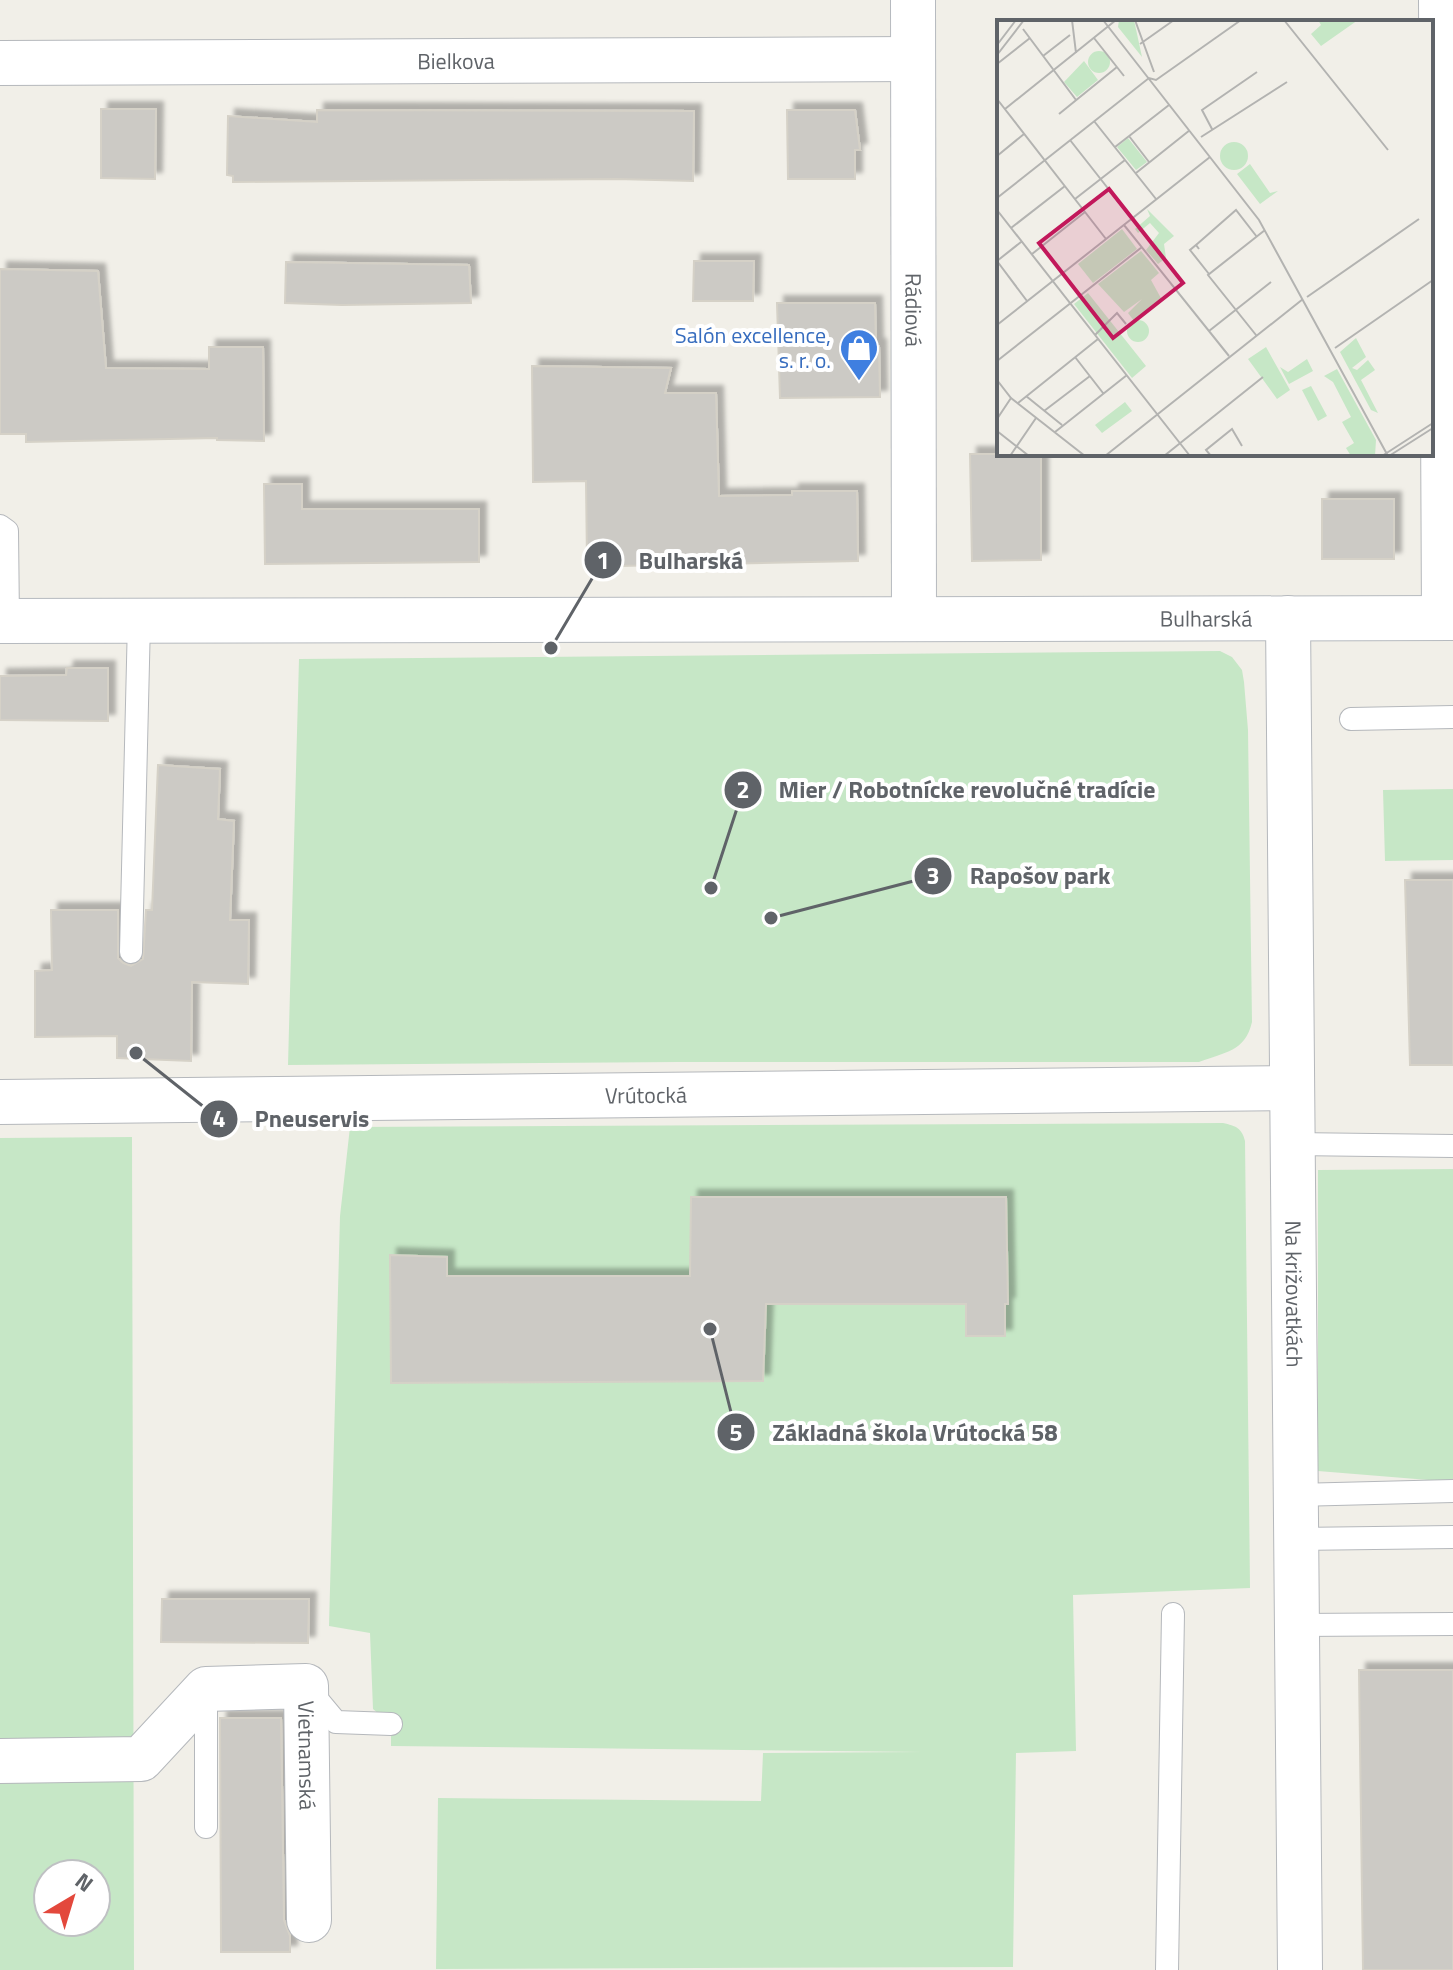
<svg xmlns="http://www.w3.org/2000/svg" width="1453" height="1970" font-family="'Titillium Web',sans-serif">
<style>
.green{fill:#c6e7c6;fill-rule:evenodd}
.building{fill:#cccac5;stroke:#d5d1c7;stroke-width:2;filter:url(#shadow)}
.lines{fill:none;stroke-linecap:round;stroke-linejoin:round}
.lane-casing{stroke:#b5b8bc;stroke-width:24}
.street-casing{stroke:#b5b8bc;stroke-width:46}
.secondary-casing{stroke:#b6babf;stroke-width:46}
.lane{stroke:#fff;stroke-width:22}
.street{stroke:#fff;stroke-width:44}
.secondary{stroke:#fff;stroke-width:44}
.labels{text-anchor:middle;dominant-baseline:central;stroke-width:8;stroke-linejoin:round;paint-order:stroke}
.street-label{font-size:22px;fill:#5f6368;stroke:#fff}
.shop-label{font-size:22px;fill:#366cbe;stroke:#fff;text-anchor:end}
.inset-road{fill:none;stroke:#b3b3b1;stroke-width:2}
.view{fill:#c2185b;fill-opacity:0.15;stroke:#c2185b;stroke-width:4}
.inset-edge{fill:none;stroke:#5f6368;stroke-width:4}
.leader{fill:none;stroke:#5f6368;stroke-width:3}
.callout-dot{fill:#5f6368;stroke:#fff;stroke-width:3}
.mark-label{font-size:24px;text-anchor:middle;font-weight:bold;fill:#fff}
.callout-label{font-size:24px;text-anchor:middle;font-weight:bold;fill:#5f6368;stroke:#fff;stroke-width:8;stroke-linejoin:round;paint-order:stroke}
</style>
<defs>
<filter id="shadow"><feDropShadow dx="7" dy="-7" stdDeviation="2" flood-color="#0004"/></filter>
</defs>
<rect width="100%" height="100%" fill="#f1efe8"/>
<path class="green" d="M1220 651 1232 657 1242 670 1244 682 1248 730 1252 1022C1245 1052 1225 1052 1199 1062H678L288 1065 299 659Z
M1453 789V860L1385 861 1383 790Z
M1223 1123C1236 1126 1242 1128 1245 1141L1250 1588 1073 1595 1076 1751 1016 1753 1013 1967 436 1969 438 1798 761 1801 763 1753 922 1752 391 1746V1724L373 1709 370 1633 329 1626 340 1216 350 1127Z
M132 1137 134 1970H0V1138ZM48 1874H96V1922H48Z
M1453 1169V1482L1318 1471V1170Z"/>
<path class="building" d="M101 109H156L155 179 101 178Z
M317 110 694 111 693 181 617 179 233 182V176L227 175 228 116 317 122Z
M787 110H855L860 150H855V179H788Z
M694 261H754L753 301H693Z
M286 262 469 265 471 303 342 305 285 303Z
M0 269 98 271 106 368 209 369V347H263L264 441 217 440V438L26 442V434H0Z
M777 303H875L876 346H879L880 397 780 398Z
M532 366 671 368 665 393H716L719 496 792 495V491H857L858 561 619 566V564L587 563 586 481 533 482Z
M970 454H1041V560L972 561Z
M264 484H302V509H479V562L265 564Z
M1322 499H1394V559H1322Z
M67 668H108V721L0 720V676L66 675Z
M158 765 220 769 218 819 234 821 230 920H249L248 984 192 982 191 1061 117 1058V1036L35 1037V971L52 970 51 910H118V958L123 963 131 966 143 959 146 910H152Z
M1405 880H1453V1065H1410Z
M691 1197H1006L1008 1304H1005V1336H966V1304H766L763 1381 391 1383 390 1255 447 1257V1276H690Z
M162 1599H309L308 1643 161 1642Z
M1359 1670H1453V1970H1363Z
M220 1718H281L284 1920 290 1936V1952H221Z"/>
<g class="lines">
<defs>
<path id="lane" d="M0 526 7 531 8 621
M1351 719 1453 717
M131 952 139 621
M1293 1144 1453 1146
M1296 1495 1453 1491
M1296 1539 1453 1537
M1297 1625 1453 1624
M311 1692 336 1722 391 1724
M206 1827V1694
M1167 1970 1173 1614"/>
<g id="street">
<path d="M1441 0 1444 618"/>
<path id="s1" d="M0 63 913 59"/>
<path id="s2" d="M1288 618 1300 1970"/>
<path id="s3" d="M0 1102 1292 1088"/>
<path id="s4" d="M0 1761 141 1759 206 1689 306 1686 309 1920"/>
</g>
<g id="secondary">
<path id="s5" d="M913 0 914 619"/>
<path id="s6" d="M0 621 1453 618"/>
</g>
</defs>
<use href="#lane" class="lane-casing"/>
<use href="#street" class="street-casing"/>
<use href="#secondary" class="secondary-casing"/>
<use href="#lane" class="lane"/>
<use href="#street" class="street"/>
<use href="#secondary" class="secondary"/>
</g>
<defs>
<symbol id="shop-pin" viewBox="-11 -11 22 30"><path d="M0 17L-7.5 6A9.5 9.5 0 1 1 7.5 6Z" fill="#3f7fe0" stroke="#fff"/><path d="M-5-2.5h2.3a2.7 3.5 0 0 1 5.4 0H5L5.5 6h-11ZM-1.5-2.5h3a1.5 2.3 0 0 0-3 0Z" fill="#fff"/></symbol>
</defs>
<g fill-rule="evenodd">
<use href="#shop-pin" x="837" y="326" width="44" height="60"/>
</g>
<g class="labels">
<g class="street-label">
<text stroke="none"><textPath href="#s1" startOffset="456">Bielkova</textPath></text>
<text stroke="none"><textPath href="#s5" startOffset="310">Rádiová</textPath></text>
<text stroke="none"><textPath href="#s6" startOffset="1206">Bulharská</textPath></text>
<text stroke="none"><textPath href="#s3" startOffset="646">Vrútocká</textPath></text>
<text stroke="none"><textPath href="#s2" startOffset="676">Na križovatkách</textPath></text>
<text stroke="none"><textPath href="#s4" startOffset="406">Vietnamská</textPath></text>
</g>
<g class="shop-label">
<text x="831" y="335">Salón excellence,<tspan x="831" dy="25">s. r. o.</tspan></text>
</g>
</g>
<g transform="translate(997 20)">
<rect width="436" height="436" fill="#f1efe8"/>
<path d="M122 0H137L145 37 121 7ZM321 0H361L324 26 314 14 324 5ZM91 42a11 11 0 1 1 22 0a11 11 0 1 1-22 0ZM87 41 101 60 80 77 67 62ZM131 118 150 142 139 150 120 127ZM223 136a14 14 0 1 1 28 0a14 14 0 1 1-28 0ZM253 144 273 173 281 171 263 184 240 154ZM150 189 177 216 167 224 169 238 161 244 149 230 162 213 153 203 141 213 138 209 153 196ZM125 209 140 229 96 263 81 244ZM144 231 162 253 154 260 165 280 137 301 131 293 145 279 127 292 101 264ZM91 273 149 346 135 358 77 284ZM130 311a11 11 0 1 1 22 0a11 11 0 1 1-22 0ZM359 318 369 337 355 348 360 350 371 340 378 350 364 360 381 393 374 390 343 332ZM269 327 293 370 280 379 251 339ZM310 339 316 351 292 364 283 347 291 352ZM340 349 379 420 378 436H354L349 428 357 423 345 402 354 397 336 362 327 356ZM314 366 330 396 321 401 305 370ZM128 382 135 391 105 413 98 405Z" fill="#c6e7c6"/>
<path class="inset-road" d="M75 0 79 33M106 0 262 200 391 436M138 0 157 52M287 0 391 130M26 9 79 80M97 18 127 56M143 24 177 0M0 25 19 0M0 35 27 0M46 36 73 15M0 44 33 18M0 79 109 219M8 89 119 0M62 94 120 47M97 101 159 179M215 109 205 90 260 52M132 116 152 142M204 117 290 62M73 120 135 199M118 127 172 85M0 136 27 114M139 153 193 110M0 178 152 58 159 60 244 0M78 179 128 140M0 190 193 436M127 205 232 336M14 208 68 166M199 225 239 190 260 217M202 229 199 225 193 230 212 254M35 234 88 192M0 241 30 281M0 241 24 222M310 277 422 199M0 305 213 137M212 311 274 262M98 315 120 293 129 304M259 315 211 255 268 210M338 328 436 260M78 337 106 373M0 341 145 227M0 360 14 378 88 436M29 376 65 405M21 383 101 319M47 391 93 356M0 399 14 378M0 411 32 436M58 412 130 355M13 436 39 398M108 436 306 279M167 436 266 357M214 436 209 430 235 409 245 426M385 436 436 403M392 436 436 408"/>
<path class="view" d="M112 169 186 263 116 318 42 223Z"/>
<rect width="436" height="436" class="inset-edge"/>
</g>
<path class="leader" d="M551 648L603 560M711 888L743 790M771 918L933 876M136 1053L219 1119M710 1329L736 1432"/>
<g class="callout-dot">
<circle cx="551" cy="648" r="8"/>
<circle cx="711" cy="888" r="8"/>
<circle cx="771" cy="918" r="8"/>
<circle cx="136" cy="1053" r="8"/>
<circle cx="710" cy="1329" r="8"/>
<circle cx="603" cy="560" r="20"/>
<circle cx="743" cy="790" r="20"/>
<circle cx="933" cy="876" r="20"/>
<circle cx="219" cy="1119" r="20"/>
<circle cx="736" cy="1432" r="20"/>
</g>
<g class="mark-label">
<text x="603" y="569">1</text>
<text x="743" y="798">2</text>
<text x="933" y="884">3</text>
<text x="219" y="1127">4</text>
<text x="736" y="1441">5</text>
</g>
<g class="callout-label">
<text x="691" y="569">Bulharská</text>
<text x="967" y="798">Mier / Robotnícke revolučné tradície</text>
<text x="1040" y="884">Rapošov park</text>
<text x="312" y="1127">Pneuservis</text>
<text x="915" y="1441">Základná škola Vrútocká 58</text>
</g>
<g transform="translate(72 1898) rotate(38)"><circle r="38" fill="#ffffff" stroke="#bfc1c3" stroke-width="2"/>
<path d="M0-6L14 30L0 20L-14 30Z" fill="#e3483c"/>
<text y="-12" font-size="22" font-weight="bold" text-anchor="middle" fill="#5f6368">N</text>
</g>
</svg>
